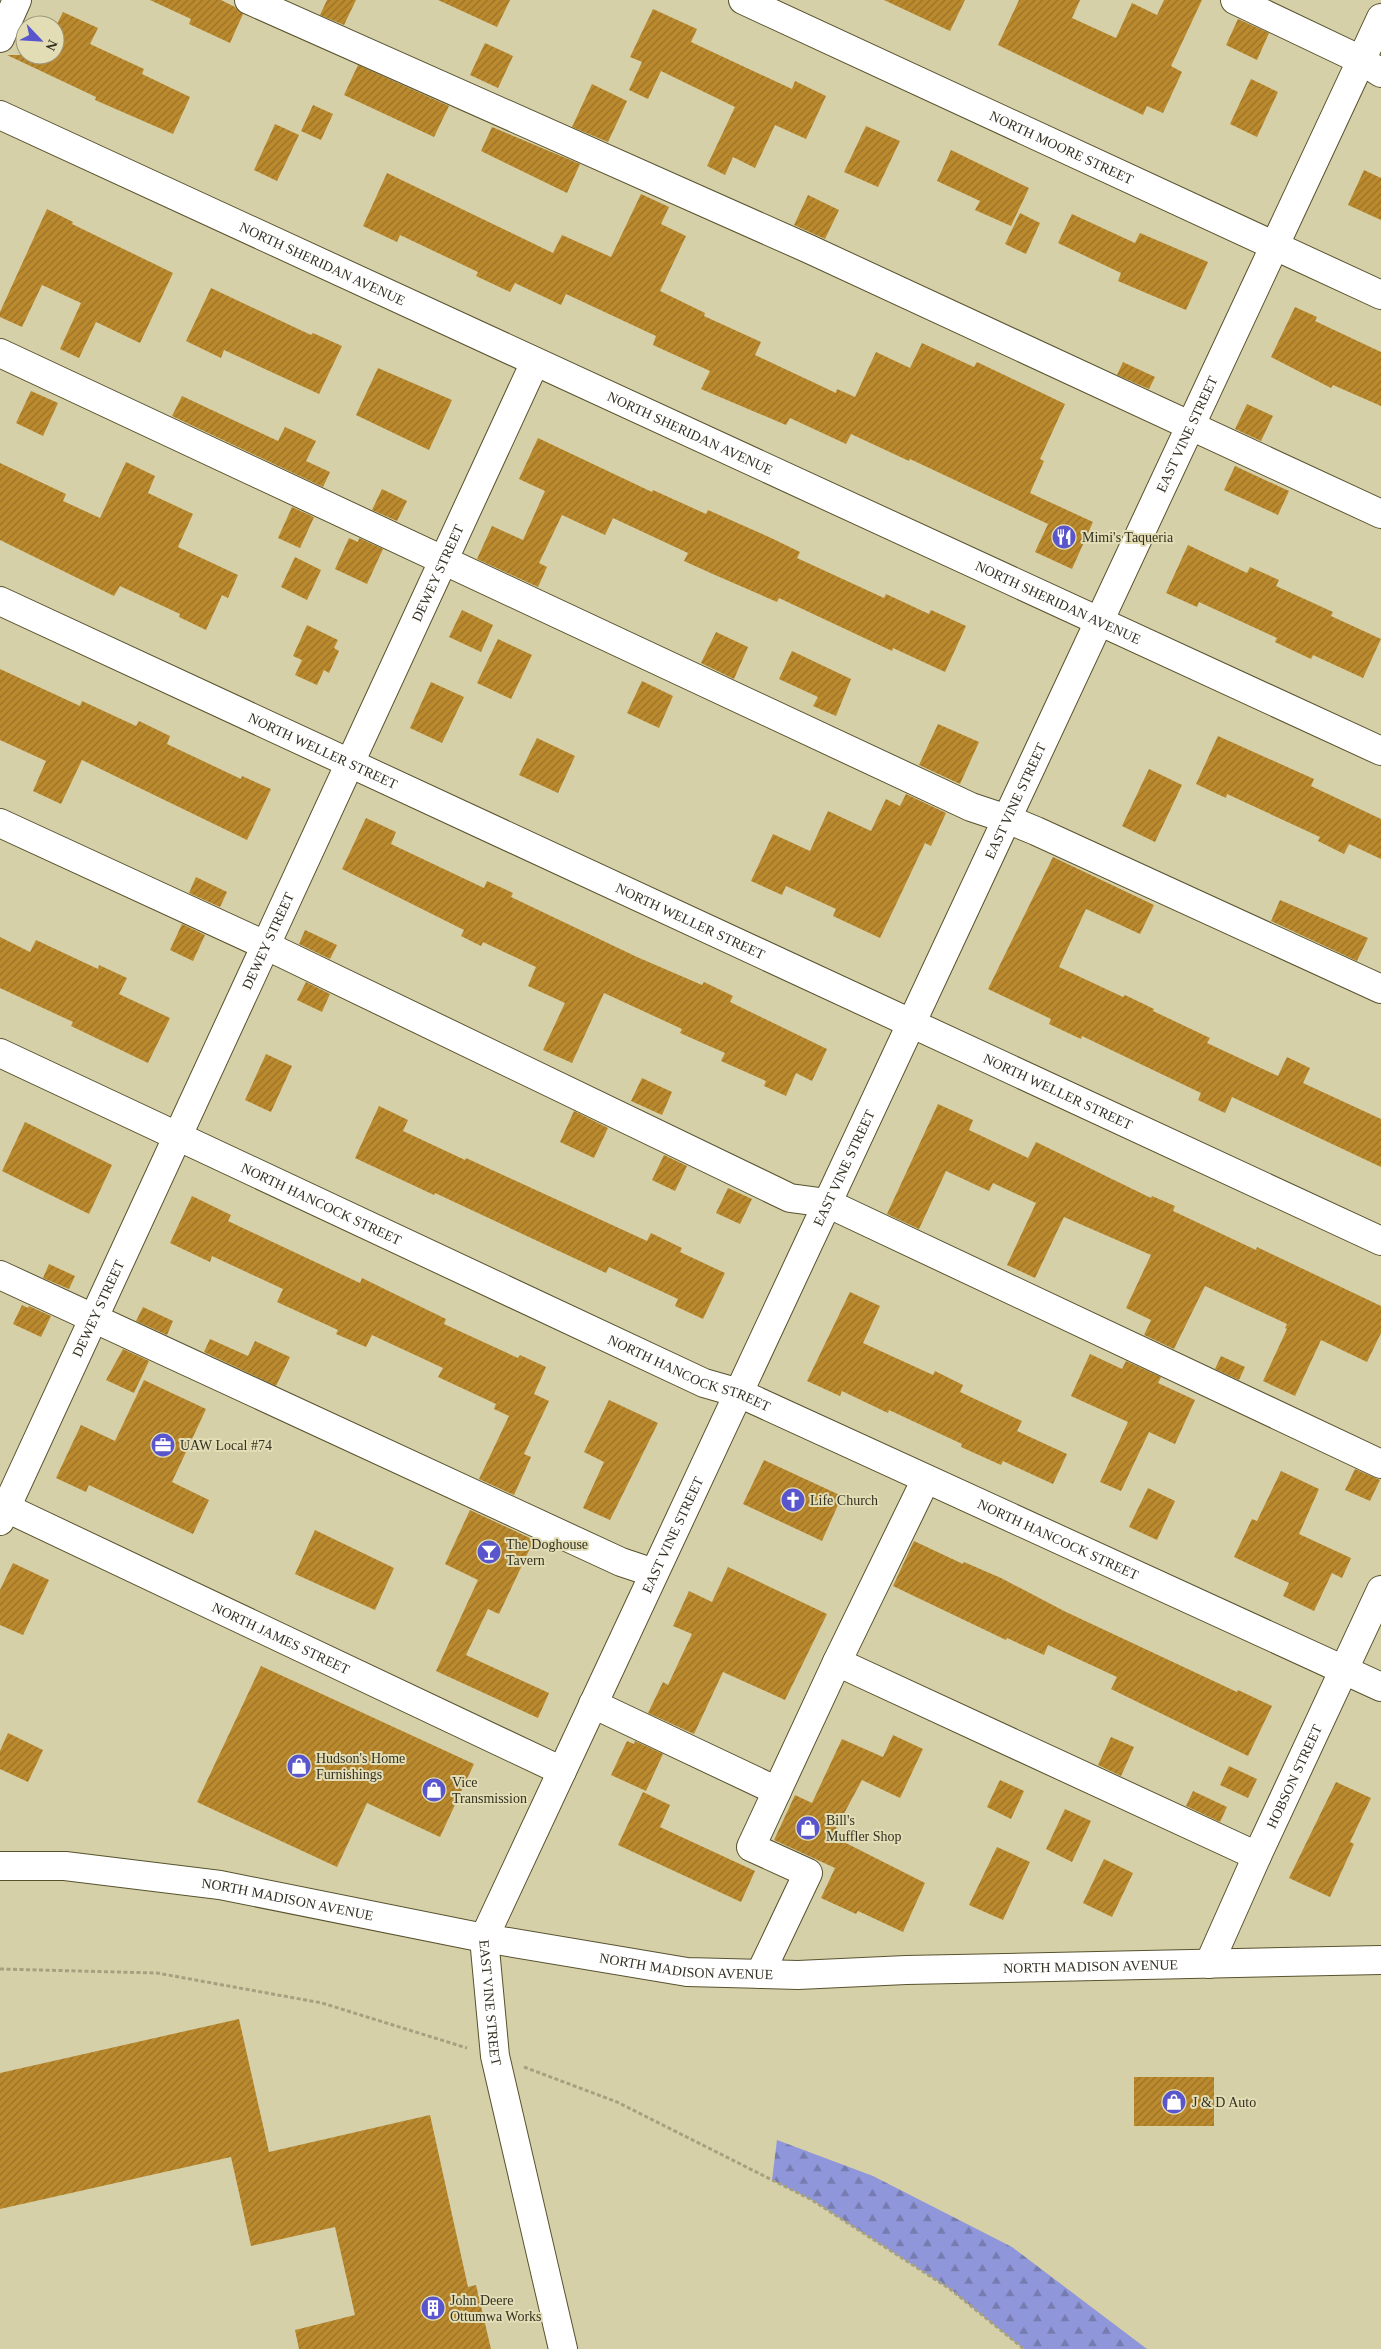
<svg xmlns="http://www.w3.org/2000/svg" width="1381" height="2349" font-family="'Times New Roman',serif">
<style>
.forest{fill:url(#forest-firs)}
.building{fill:url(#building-hatch)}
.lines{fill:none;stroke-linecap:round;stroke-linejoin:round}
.minor-casing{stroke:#58522e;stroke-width:30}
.major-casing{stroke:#58522e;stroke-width:30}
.path{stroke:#a5a07f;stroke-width:3;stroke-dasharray:4 2.5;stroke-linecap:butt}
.minor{stroke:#fff;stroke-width:28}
.major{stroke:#fff;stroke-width:28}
.labels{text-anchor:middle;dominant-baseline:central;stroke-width:4;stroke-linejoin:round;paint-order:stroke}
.street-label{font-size:14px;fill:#343122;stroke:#e3ddb5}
.poi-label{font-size:14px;fill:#343122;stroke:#e3ddb5;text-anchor:start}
</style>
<defs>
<pattern id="forest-firs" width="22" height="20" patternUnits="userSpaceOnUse" patternTransform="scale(1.25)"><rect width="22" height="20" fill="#9096da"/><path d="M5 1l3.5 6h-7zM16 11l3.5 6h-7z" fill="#767bb0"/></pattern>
<pattern id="building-hatch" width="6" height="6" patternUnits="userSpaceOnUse" patternTransform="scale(1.25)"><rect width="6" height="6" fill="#bb8a2e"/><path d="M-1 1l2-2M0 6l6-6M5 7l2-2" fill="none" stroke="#997127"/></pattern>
</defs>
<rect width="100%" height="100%" fill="#d6d0a8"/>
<path class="forest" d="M777 2140 873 2176 1012 2247 1147 2349H1024L950 2289 812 2200 772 2180Z"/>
<path class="building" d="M150 0H221L235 7 243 14 230 43 189 24 191 19Z
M327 0H356L344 25 320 15Z
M438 0H510L497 27Z
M884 0H965L950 31Z
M1019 0H1080L1072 18 1116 38 1132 3 1157 15 1164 0H1202L1171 66 1182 72 1163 113 1147 106 1143 115 998 45Z
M653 9 697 29 691 42 792 89 795 81 826 96 806 139 775 125 755 168 733 157 725 175 707 166 735 107 661 71 648 99 629 90 642 62 630 57Z
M63 12 98 28 90 44 144 69 142 74 190 97 173 134 95 100 96 97 7 55H55V28Z
M1238 19 1269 33 1257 60 1226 45Z
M485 43 513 56 498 88 470 75Z
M358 65 449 106 434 137 344 95Z
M1251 79 1278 92 1257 137 1230 124Z
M592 84 627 101 608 142 572 127Z
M313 105 333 114 321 140 301 131Z
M275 124 299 135 277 181 254 170Z
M866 126 900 141 878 187 844 172Z
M492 127 580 164 567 193 481 151Z
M951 150 1029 188 1011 226 975 210 980 201 937 181Z
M1364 170 1381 178V220L1348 205Z
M387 173 553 253 562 235 611 257 641 194 669 207 661 224 686 236 660 291 705 313 704 316 761 342 755 355 836 393 837 389 855 397 876 352 910 368 922 343 974 367 977 362 1065 404 1040 459 1044 461 1030 493 1093 522 1072 569 1035 552 1048 524 910 459 909 461 851 434 846 444 790 418 786 425 701 389 710 371 653 345 656 336 566 294 561 305 515 283 510 292 476 276 478 272 400 235 397 242 363 226Z
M808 195 839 210 825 239 794 225Z
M47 209 73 222 72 224 173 273 140 343 96 322 79 358 60 349 81 303 42 285 22 327 0 317V312Z
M1020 213 1040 223 1026 254 1005 244Z
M1072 214 1135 243 1140 233 1208 262 1186 310 1118 281 1121 273 1058 243Z
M211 288 311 335 313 333 342 346 319 394 224 350 221 358 186 341Z
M1295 307 1317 317 1315 321 1381 352V406L1333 385 1331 388 1271 357Z
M1123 362 1155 377 1149 389 1117 375Z
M378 368 452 400 429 450 356 415Z
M31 391 58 403 43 436 16 423Z
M182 396 278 441 285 427 316 441 306 461 330 472 323 487 172 416Z
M1247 404 1273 416 1261 441 1235 429Z
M538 438 652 492 653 490 706 514 708 510 769 537 800 552 797 558 884 598 886 594 929 614 931 610 966 626 945 672 893 648 892 651 779 598 777 602 715 575 684 561 688 553 613 518 605 535 562 515 539 563 547 567 538 587 477 559 492 526 523 540 545 491 519 479Z
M126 462 155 476 148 493 193 514 178 547 238 575 228 598 222 595 206 630 179 617 180 614 120 586 114 596 0 540V463L66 494 63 501 100 518Z
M1235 466 1289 491 1278 515 1224 490Z
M382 489 407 501 397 521 372 510Z
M292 507 314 517 300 548 278 538Z
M349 538 358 542 359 538 383 549 367 584 335 569Z
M1188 545 1247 573 1250 567 1279 580 1276 586 1333 612 1331 616 1381 639 1363 678 1313 655 1311 659 1275 642 1277 638 1199 602 1197 607 1166 593Z
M295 557 321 570 307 600 281 587Z
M462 610 493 625 481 652 449 637Z
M307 625 338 640 334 648 339 651 329 673 324 670 317 685 295 675 302 660 293 656Z
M716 632 748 647 734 679 701 663Z
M498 639 532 655 511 699 477 683Z
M792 651 851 679 836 716 813 706 818 697 779 679Z
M0 669 80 706 82 701 136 726 139 721 170 736 167 744 241 779 242 776 271 789 247 840 82 760 61 804 33 791 46 761 0 740Z
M642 681 673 696 659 728 627 713Z
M431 682 464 697 442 743 410 728Z
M938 724 979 742 960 784 919 765Z
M1218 736 1314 779 1311 786 1381 819V859L1349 844 1344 854 1318 841 1320 837 1227 794 1226 798 1196 784Z
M537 738 575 756 558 793 519 775Z
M1149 769 1182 785 1155 842 1122 826Z
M906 794 946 813 931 846 925 843 880 938 833 916 836 909 786 886 782 895 751 881 773 834 810 851 828 811 871 831 886 799 900 806Z
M366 818 396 832 391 844 484 888 487 881 513 893 511 897 637 957 702 985 704 982 733 996 730 1002 827 1049 812 1081 796 1073 786 1096 764 1086 766 1081 721 1061 725 1053 680 1033 682 1029 604 993 572 1063 543 1050 565 1003 528 986 536 967 483 942 481 946 461 936 464 930 342 869Z
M1053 857 1154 905 1140 934 1086 909 1059 967 1123 997 1125 995 1154 1009 1153 1011 1210 1038 1207 1043 1278 1076 1287 1057 1310 1068 1303 1083 1381 1119V1167L1232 1097 1225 1113 1198 1100 1201 1093 1082 1036 1081 1039 1049 1024 1051 1019 988 989Z
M196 877 227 892 220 907 189 893Z
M1280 900 1368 938 1357 961 1271 921Z
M182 924 205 935 193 961 170 950Z
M305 930 337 945 330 959 299 944Z
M0 937 30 952 36 940 98 969 99 965 127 978 119 994 170 1018 148 1063 71 1026 73 1022 0 988Z
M306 982 330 994 322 1012 297 1000Z
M266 1054 292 1066 271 1112 245 1100Z
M642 1078 672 1092 662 1115 631 1101Z
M938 1104 973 1120 969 1130 1028 1158 1036 1142 1151 1198 1152 1196 1175 1206 1173 1211 1256 1250 1257 1247 1381 1306V1333L1367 1362 1321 1340 1295 1396 1263 1381 1287 1329 1285 1328 1287 1324 1205 1286 1174 1349 1144 1335 1151 1320 1126 1308 1151 1255 1064 1217 1035 1278 1007 1265 1036 1203 993 1183 989 1191 946 1171 919 1229 887 1214Z
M379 1106 408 1120 403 1131 465 1160 466 1158 647 1241 651 1233 682 1248 680 1252 725 1273 703 1319 675 1306 678 1299 609 1267 606 1273 435 1193 434 1195 355 1158Z
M574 1111 608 1128 594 1158 560 1142Z
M25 1122 112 1165 89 1214 2 1171Z
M664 1155 687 1166 675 1191 652 1180Z
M728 1188 752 1199 740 1224 716 1213Z
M192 1196 231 1215 228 1221 360 1283 362 1278 446 1319 444 1324 518 1358 520 1355 546 1367 534 1394 549 1401 524 1454 531 1457 514 1495 479 1479 509 1416 494 1409 496 1404 438 1377 443 1368 372 1335 366 1347 336 1334 338 1330 277 1302 283 1289 212 1256 210 1262 170 1243Z
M49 1264 75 1276 69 1289 43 1278Z
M850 1292 880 1306 863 1343 933 1375 935 1371 963 1385 960 1392 1022 1421 1017 1431 1067 1454 1053 1484 1003 1461 1001 1465 961 1447 962 1444 889 1410 888 1413 842 1391 840 1396 807 1381Z
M22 1305 28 1308 29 1306 51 1316 41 1337 13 1324Z
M143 1307 173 1321 167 1335 136 1321Z
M210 1339 248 1356 255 1341 290 1357 276 1386 204 1352Z
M123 1349 149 1361 134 1393 106 1380Z
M1090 1354 1122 1369 1126 1361 1161 1377 1158 1383 1195 1400 1175 1444 1149 1432 1121 1491 1100 1482 1128 1422 1071 1396Z
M1221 1356 1245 1367 1239 1380 1215 1369Z
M144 1380 206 1409 172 1482 209 1500 193 1534 89 1485 86 1492 56 1478 81 1425 115 1441Z
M609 1400 658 1423 610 1520 583 1508 604 1462 584 1452Z
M764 1460 842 1496 822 1541 743 1504Z
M1355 1469 1380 1480 1370 1501 1345 1490Z
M1281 1471 1319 1489 1299 1534 1351 1558 1342 1578 1332 1573 1314 1611 1283 1596 1289 1583 1234 1557 1252 1519 1257 1521Z
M1148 1488 1175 1501 1157 1540 1129 1527Z
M470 1510 534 1540 499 1614 488 1609 466 1655 549 1693 538 1718 436 1671 478 1580 445 1564Z
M315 1530 394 1568 375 1610 295 1574Z
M914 1541 963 1564 964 1562 1001 1578 1064 1611 1237 1692 1238 1690 1272 1706 1248 1756 1111 1689 1117 1677 1048 1645 1044 1655 1007 1638 1006 1640 893 1586Z
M13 1563 49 1580 23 1635 0 1625V1590Z
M728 1567 827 1614 785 1700 723 1672 694 1734 648 1713 663 1682 668 1685 692 1634 673 1626 689 1591 712 1602Z
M261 1666 474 1764 440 1837 367 1803 337 1867 197 1802Z
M8 1733 43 1750 28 1782 0 1769V1751Z
M893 1735 923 1749 900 1798 862 1780 832 1836 925 1883 903 1932 858 1911 856 1914 821 1898 835 1868 774 1840 795 1795 812 1803 842 1739 883 1757Z
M1111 1737 1134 1747 1121 1776 1098 1765Z
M627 1741 634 1744 635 1741 663 1754 646 1791 611 1775Z
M1229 1766 1257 1779 1248 1798 1220 1785Z
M1000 1780 1024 1791 1011 1819 987 1807Z
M1336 1782 1371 1798 1350 1842 1354 1844 1330 1897 1289 1878Z
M1193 1791 1227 1807 1220 1822 1186 1806Z
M643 1792 670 1805 660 1827 755 1871 741 1902 618 1845Z
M1065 1809 1091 1821 1072 1862 1046 1849Z
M997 1847 1030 1862 1003 1920 969 1905Z
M1104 1859 1133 1873 1112 1917 1083 1903Z
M239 2019 269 2152 430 2115 468 2287 476 2285 491 2349H299L295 2330 355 2315 335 2227 251 2246 231 2157 0 2209V2073Z
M1134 2077H1214V2126H1134Z"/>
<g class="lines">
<defs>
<g id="minor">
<path d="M249 0 809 249 1381 514"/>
<path id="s1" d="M743 0 1381 295"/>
<path d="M1235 0 1361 60 1381 73"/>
<path id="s2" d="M0 115 1381 751"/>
<path d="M0 353 971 807 1007 819 1036 831 1381 989"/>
<path id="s3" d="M0 601 1381 1241"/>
<path d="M0 823 267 946 790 1198 827 1203 1381 1464"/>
<path id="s4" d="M0 1053 704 1383 739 1393 1381 1687"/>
<path d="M0 1275 621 1562 654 1573"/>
<path id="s5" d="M0 1505 562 1771"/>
<path id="s6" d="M0 1521 535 362"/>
<path d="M837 1662 1257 1856"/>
<path d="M593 1704 777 1791"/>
<path id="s7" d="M484 1938 1381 18"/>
<path id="s8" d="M1209 1964 1257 1856 1381 1590"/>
<path d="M760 1974 808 1873 751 1847 837 1662 926 1479"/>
</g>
<g id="major">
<path d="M0 38 17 0"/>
<path id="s9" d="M0 1866H65L220 1885 484 1938 687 1972 798 1975 906 1970 1381 1960"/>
<path id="s10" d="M484 1938 495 2056 563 2349"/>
</g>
</defs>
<use href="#minor" class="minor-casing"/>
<use href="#major" class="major-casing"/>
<path class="path" d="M0 1969 157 1973 322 2003 467 2048
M524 2067 617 2102 812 2200 950 2289 1024 2349"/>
<use href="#minor" class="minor"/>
<use href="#major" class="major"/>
</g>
<defs>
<symbol id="restaurant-disc" viewBox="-11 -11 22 22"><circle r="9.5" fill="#5955cd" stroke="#e3ddb5"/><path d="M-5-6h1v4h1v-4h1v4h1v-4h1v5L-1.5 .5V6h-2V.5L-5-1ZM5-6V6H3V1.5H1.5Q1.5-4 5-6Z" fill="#fff"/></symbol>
<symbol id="office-disc" viewBox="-11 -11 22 22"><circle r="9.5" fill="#5955cd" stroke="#e3ddb5"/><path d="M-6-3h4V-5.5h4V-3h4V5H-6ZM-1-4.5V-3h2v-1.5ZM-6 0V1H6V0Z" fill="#fff"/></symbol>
<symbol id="church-disc" viewBox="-11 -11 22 22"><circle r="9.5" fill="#5955cd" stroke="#e3ddb5"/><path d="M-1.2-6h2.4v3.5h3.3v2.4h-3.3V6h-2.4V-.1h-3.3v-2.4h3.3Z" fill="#fff"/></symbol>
<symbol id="bar-disc" viewBox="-11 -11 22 22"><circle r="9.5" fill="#5955cd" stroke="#e3ddb5"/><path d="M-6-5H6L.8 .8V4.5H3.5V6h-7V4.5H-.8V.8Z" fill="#fff"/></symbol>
<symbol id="shop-disc" viewBox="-11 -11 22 22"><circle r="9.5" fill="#5955cd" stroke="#e3ddb5"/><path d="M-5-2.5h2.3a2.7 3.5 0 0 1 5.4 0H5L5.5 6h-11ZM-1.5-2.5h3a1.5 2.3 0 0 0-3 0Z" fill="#fff"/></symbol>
<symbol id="building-disc" viewBox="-11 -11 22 22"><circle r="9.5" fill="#5955cd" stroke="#e3ddb5"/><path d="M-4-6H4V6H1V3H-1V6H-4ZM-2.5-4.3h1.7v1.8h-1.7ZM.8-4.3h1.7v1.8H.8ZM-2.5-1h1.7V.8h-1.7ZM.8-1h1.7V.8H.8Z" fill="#fff"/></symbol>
</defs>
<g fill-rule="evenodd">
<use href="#restaurant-disc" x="1050" y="523" width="28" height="28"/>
<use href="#office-disc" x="149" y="1431" width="28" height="28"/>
<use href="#church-disc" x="779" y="1486" width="28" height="28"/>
<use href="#bar-disc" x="475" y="1538" width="28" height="28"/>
<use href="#shop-disc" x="285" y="1752" width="28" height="28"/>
<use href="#shop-disc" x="420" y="1776" width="28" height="28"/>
<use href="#shop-disc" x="794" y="1814" width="28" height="28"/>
<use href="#shop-disc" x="1160" y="2088" width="28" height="28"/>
<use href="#building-disc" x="419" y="2294" width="28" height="28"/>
</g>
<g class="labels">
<g class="street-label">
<text stroke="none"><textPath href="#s1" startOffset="351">NORTH MOORE STREET</textPath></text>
<text stroke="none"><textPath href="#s2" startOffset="355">NORTH SHERIDAN AVENUE</textPath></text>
<text stroke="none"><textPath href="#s2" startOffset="760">NORTH SHERIDAN AVENUE</textPath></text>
<text stroke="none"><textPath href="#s7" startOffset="1660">EAST VINE STREET</textPath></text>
<text stroke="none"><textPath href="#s6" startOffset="1044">DEWEY STREET</textPath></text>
<text stroke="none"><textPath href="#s2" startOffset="1165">NORTH SHERIDAN AVENUE</textPath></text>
<text stroke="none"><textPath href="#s3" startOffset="356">NORTH WELLER STREET</textPath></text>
<text stroke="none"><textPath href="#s7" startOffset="1255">EAST VINE STREET</textPath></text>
<text stroke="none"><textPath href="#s3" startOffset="761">NORTH WELLER STREET</textPath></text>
<text stroke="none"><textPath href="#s6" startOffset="639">DEWEY STREET</textPath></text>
<text stroke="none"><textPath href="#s3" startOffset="1166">NORTH WELLER STREET</textPath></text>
<text stroke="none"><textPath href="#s7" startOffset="850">EAST VINE STREET</textPath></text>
<text stroke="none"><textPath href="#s4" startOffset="355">NORTH HANCOCK STREET</textPath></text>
<text stroke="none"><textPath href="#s6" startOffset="234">DEWEY STREET</textPath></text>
<text stroke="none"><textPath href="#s4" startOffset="760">NORTH HANCOCK STREET</textPath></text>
<text stroke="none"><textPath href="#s7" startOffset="445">EAST VINE STREET</textPath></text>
<text stroke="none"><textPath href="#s4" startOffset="1165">NORTH HANCOCK STREET</textPath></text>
<text stroke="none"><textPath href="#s5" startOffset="311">NORTH JAMES STREET</textPath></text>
<text stroke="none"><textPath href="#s8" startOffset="206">HOBSON STREET</textPath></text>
<text stroke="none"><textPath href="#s9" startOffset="290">NORTH MADISON AVENUE</textPath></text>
<text stroke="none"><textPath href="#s9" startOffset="695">NORTH MADISON AVENUE</textPath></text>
<text stroke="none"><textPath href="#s9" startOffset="1100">NORTH MADISON AVENUE</textPath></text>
<text stroke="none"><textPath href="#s10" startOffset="65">EAST VINE STREET</textPath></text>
</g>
<g class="poi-label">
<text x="1082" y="537">Mimi's Taqueria</text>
<text x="180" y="1445">UAW Local #74</text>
<text x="810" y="1500">Life Church</text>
<text x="506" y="1544">The Doghouse<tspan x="506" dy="16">Tavern</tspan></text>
<text x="316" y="1758">Hudson's Home<tspan x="316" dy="16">Furnishings</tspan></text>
<text x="452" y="1782">Vice<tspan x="452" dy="16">Transmission</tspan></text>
<text x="826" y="1820">Bill's<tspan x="826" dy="16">Muffler Shop</tspan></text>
<text x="1192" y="2102">J &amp; D Auto</text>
<text x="450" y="2300">John Deere<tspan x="450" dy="16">Ottumwa Works</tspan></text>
</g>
</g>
<g transform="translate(40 40) rotate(115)"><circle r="24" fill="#e3ddb5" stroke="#9d987a"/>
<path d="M0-4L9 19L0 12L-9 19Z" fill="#5955cd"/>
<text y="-8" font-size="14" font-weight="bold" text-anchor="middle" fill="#343122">N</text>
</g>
</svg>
